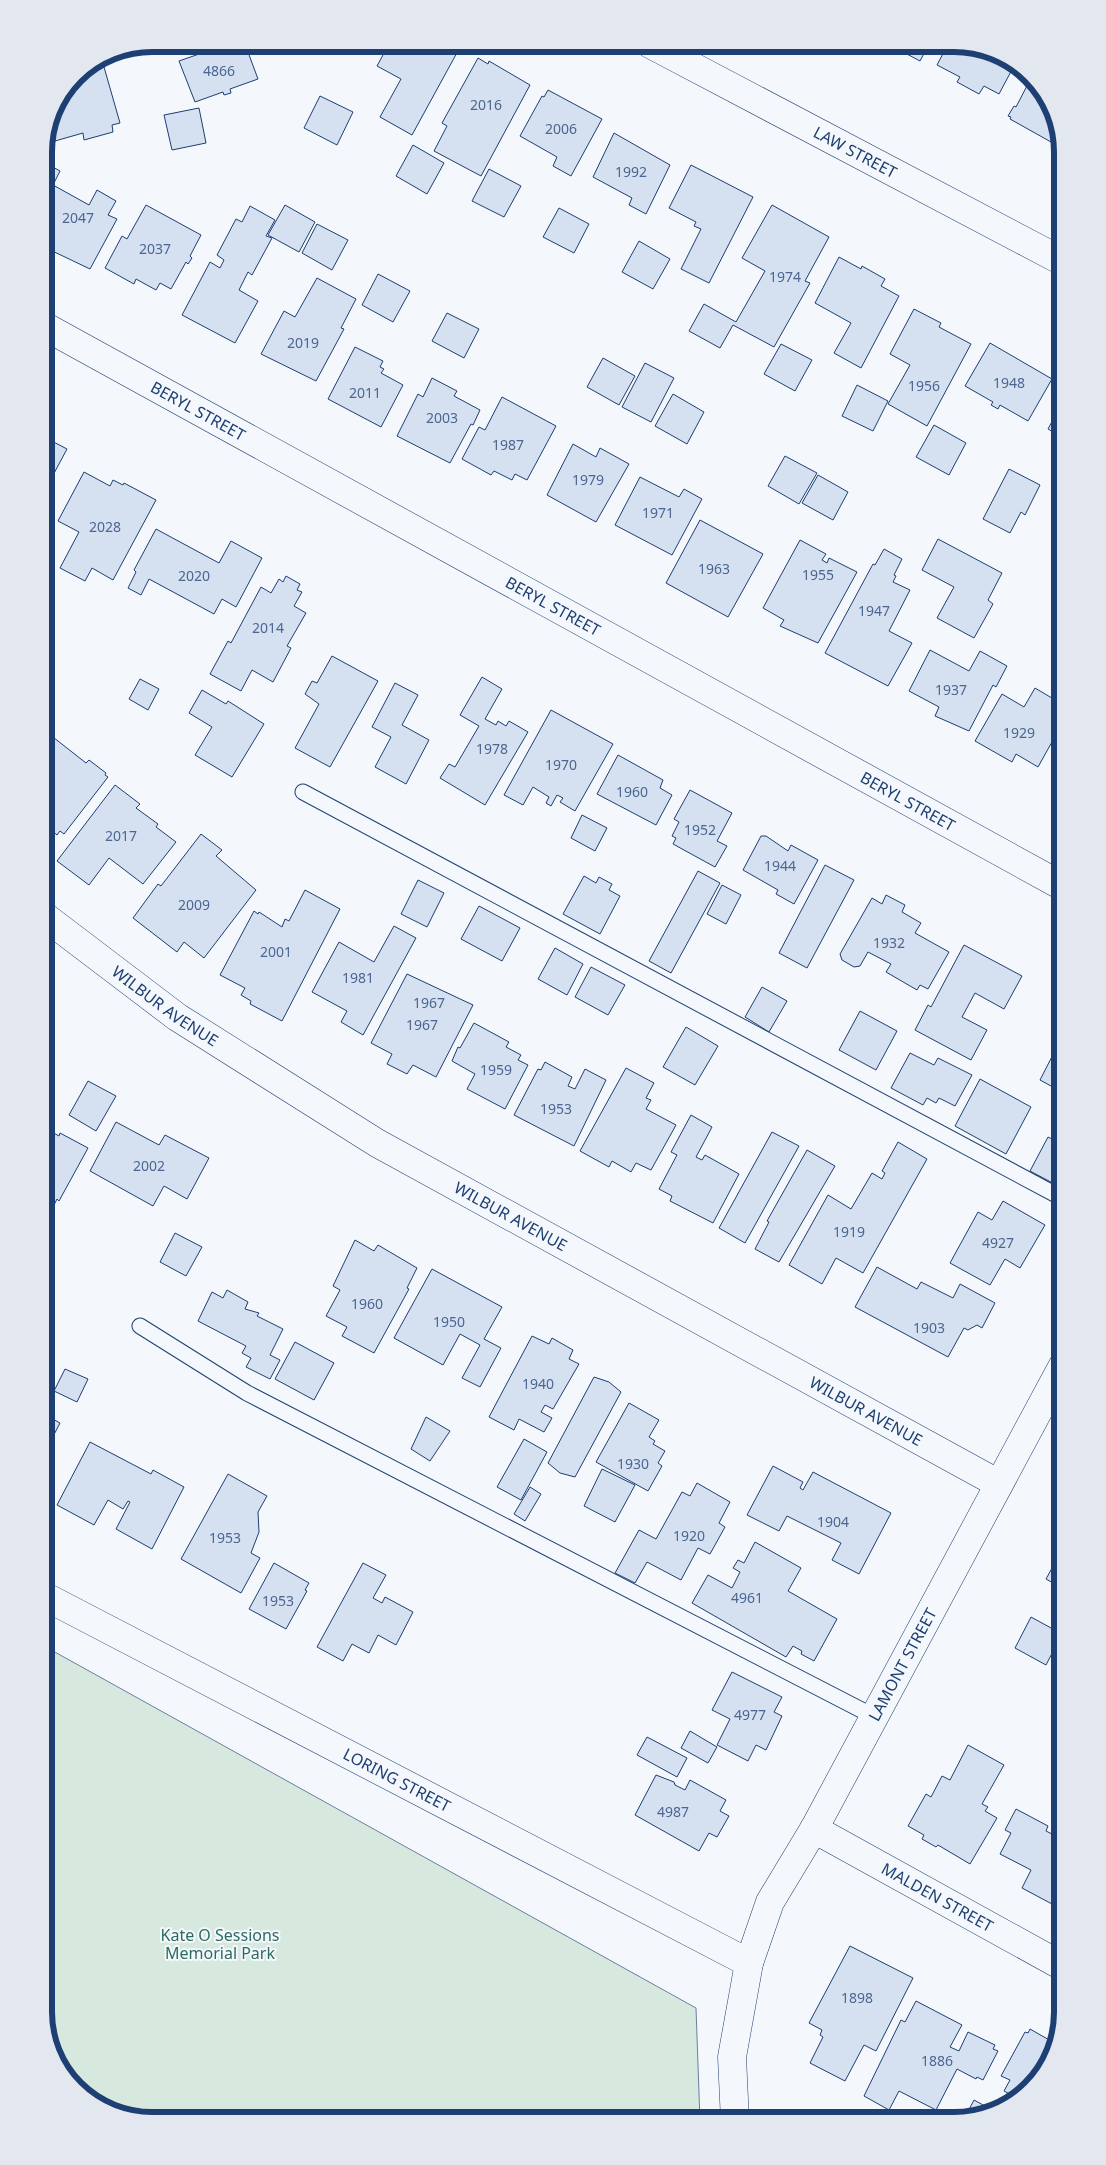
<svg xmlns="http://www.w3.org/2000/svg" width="1106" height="2165" font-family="'Noto Sans',sans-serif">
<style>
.green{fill:#d7e8df;stroke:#687fa3}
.building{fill:#d5e0f0;stroke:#1d3f73}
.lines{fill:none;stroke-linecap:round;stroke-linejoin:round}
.lane-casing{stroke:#1d3f73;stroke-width:17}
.street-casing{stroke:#1d3f73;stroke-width:29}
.secondary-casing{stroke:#1d3f73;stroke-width:29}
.lane{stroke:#f4f7fb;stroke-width:15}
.street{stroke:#f4f7fb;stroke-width:28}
.secondary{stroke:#f4f7fb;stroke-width:28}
.labels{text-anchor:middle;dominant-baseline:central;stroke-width:4;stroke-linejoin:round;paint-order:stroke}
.number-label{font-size:14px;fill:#4b6792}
.street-label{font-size:16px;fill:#1d3f73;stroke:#f4f7fb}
.park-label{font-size:16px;fill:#2c6c60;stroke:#f4f7fb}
.rim{fill:none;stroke:#1d3f73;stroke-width:6}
</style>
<rect width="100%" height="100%" fill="#f4f7fb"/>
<path class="green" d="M44 1646 696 2008 700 2121H146L87 2099 52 2054 44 2012Z"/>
<path class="building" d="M203 44H245L258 79 230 89 231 93 224 95 223 92 195 102 179 61 202 53 199 45Z
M304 44H328L310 54Z
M389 44H449L459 49 412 135 380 117 401 79 377 66Z
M888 44H929L920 61Z
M948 44H961L1015 64 999 94 984 86 979 94 957 82 960 77 937 65Z
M478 58 488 64 489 61 530 85 481 176 434 151 447 126 442 123Z
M104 67 120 123 112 125 113 132 84 140 83 133 55 141 53 134 46 136 52 111 76 75 78 74 79 79 87 77 85 72Z
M1030 80 1054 111 1059 136 1056 134 1051 142 1010 119 1011 117 1008 116 1014 106 1016 107Z
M548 90 602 119 571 176 553 166 557 157 520 136 542 96 544 97Z
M320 96 353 112 337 145 304 128Z
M199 108 206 143 172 150 164 115Z
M614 133 670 165 646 214 629 205 632 198 593 177Z
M413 145 444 163 427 194 396 176Z
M44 162 60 171 53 185 89 205 97 190 116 201 108 215 117 219 90 269 44 247Z
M691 165 753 197 709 283 681 269 701 229 694 226 696 222 669 208Z
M489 169 521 186 504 217 472 201Z
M146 205 201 235 190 256 192 258 188 264 186 262 171 289 160 283 156 290 136 279 134 284 105 268 122 236 127 239Z
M285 205 315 222 299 252 268 235Z
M772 205 829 237 805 281 810 283 774 347 733 325 720 348 689 331 704 304 736 322 765 271 742 258Z
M250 206 275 220 266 236 272 238 252 275 248 272 239 290 258 301 235 343 182 315 210 262 220 268 224 260 217 255 236 219 242 222Z
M559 208 589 224 574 253 543 237Z
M317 224 348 240 332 270 302 253Z
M639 241 670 259 653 289 622 272Z
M839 257 861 269 862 266 885 279 881 286 899 296 861 368 834 353 851 323 815 303Z
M378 274 410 291 393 322 362 305Z
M317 278 356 299 341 328 344 329 316 381 261 354 284 311 295 317Z
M914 309 941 323 939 327 971 344 927 426 888 404 910 365 890 354Z
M447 313 479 329 464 358 432 341Z
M990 343 1052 379 1028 421 1000 405 998 409 991 405 993 402 965 386Z
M781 344 812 360 795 391 764 374Z
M355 347 383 361 380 367 384 369 381 373 403 385 381 427 328 399Z
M603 358 635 376 619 405 587 387Z
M645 363 674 378 651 422 622 407Z
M432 378 457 391 454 396 480 410 473 425 471 424 450 463 397 436 418 394 423 397Z
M857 385 888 401 873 431 842 416Z
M673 394 704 412 687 444 655 426Z
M502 397 556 426 527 480 515 474 512 480 494 471 491 475 462 459 479 427 485 430Z
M1062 403V437L1048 429Z
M934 425 966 443 949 475 916 457Z
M44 437 67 449 44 492Z
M573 444 596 457 600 448 629 464 596 522 547 495Z
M785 456 817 473 799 504 768 486Z
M1009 469 1040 485 1025 515 1021 512 1010 533 983 519Z
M84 472 110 486 113 480 123 485 124 483 156 500 113 580 92 568 85 581 60 568 79 532 58 521Z
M818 475 848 492 833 520 802 503Z
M640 477 679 497 684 489 702 499 672 555 615 525Z
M700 520 763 554 728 617 666 583Z
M156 529 219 563 231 541 262 558 236 607 222 599 214 614 149 579 141 595 128 588 136 572 134 570Z
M938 539 1002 573 988 600 993 604 974 638 937 618 954 587 922 570Z
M800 540 826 554 822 560 827 563 829 558 857 572 818 643 780 626 784 620 763 608Z
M884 549 902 559 894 575 896 576 893 582 910 590 889 631 912 643 888 686 825 653 873 564 875 565Z
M286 576 300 584 297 590 302 592 294 606 306 613 287 646 291 648 273 682 252 670 241 691 210 674 228 641 231 643 261 587 271 593 279 579 283 582Z
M930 650 969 671 980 651 1007 666 996 687 993 685 969 731 935 716 939 707 909 691Z
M332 656 378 681 330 767 295 748 319 704 305 694 312 681 317 683Z
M482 677 502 689 485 719 496 725 498 721 506 726 509 721 528 732 485 805 440 778 449 764 455 767 479 726 460 715Z
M140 679 159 689 148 710 129 699Z
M395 683 418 695 402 725 429 740 406 784 375 767 391 737 372 727Z
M1035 688 1062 704V724L1038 767 1016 754 1012 762 975 741 1002 694 1024 707Z
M202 690 226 704 228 701 264 724 232 777 195 755 212 727 189 713Z
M551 710 613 744 575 811 560 802 563 798 557 795 551 806 546 803 549 797 533 787 523 805 504 795Z
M44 730 86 763 89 760 106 773 105 775 108 777 64 834 60 831 57 835 44 824V819L48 814 44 811Z
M618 755 663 780 660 788 672 795 656 825 597 794Z
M115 785 140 804 136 808 158 824 156 827 176 842 143 884 109 858 89 885 57 861Z
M690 790 732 813 717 841 727 846 715 867 673 844 676 838 672 836 679 822 674 819Z
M582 815 607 828 595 851 571 838Z
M201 834 222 850 216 856 256 890 204 958 184 942 177 952 133 918 158 884 161 886Z
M761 836H766L788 851 791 845 818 860 794 904 776 894 778 890 743 870Z
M825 865 854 880 807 968 779 953Z
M698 871 720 883 671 973 649 961Z
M584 876 596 883 599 877 612 884 609 890 620 896 600 934 563 914Z
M418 880 444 893 427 927 401 914Z
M722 885 741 895 726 924 707 914Z
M305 890 340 909 282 1021 250 1004 251 1001 241 995 245 988 220 975 254 911 258 914 259 912 282 927 285 919 289 921Z
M886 895 905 905 902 912 921 923 915 933 949 952 928 989 920 985 917 990 886 972 891 964 868 952 860 966 854 967 842 960 840 954 872 898 882 904Z
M479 906 520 928 502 961 461 939Z
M394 926 416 938 363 1035 341 1022 347 1011 312 992 339 942 374 962Z
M964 945 1022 976 1004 1009 975 993 962 1017 987 1030 971 1060 915 1030 928 1005 931 1007Z
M555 948 583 964 567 995 538 979Z
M591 967 625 985 608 1015 575 997Z
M407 974 473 1005 436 1077 413 1065 407 1074 387 1064 392 1054 371 1043Z
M762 987 787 1001 769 1032 745 1017Z
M860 1011 897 1031 876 1070 839 1050Z
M474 1023 509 1042 506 1047 521 1055 518 1060 528 1065 505 1109 467 1089 475 1074 452 1061 458 1047 460 1048Z
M686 1027 718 1046 695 1085 663 1067Z
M1062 1037V1092L1040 1080Z
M910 1053 934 1065 938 1058 972 1075 955 1106 939 1098 936 1103 927 1098 923 1105 891 1088Z
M545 1062 572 1077 568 1086 575 1089 585 1069 606 1080 574 1146 514 1115 538 1069 541 1070Z
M626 1068 654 1083 646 1098 651 1100 646 1109 676 1125 651 1170 636 1163 631 1172 612 1161 609 1167 580 1151Z
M980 1079 1031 1107 1006 1154 955 1126Z
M88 1081 116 1096 96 1131 69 1115Z
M691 1115 712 1127 696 1157 702 1160 705 1155 739 1174 713 1223 670 1201 672 1196 659 1189 677 1155 671 1152Z
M116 1122 159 1145 165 1135 209 1158 187 1199 164 1186 153 1206 90 1171Z
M44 1124 54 1129 52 1132 59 1136 60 1133 88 1148 59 1201 57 1199 52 1209 44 1204Z
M772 1132 799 1146 745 1243 719 1228Z
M1048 1137 1062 1144V1188L1030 1171Z
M898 1142 927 1159 863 1273 836 1258 822 1284 789 1265 828 1195 851 1209 872 1173 882 1179 885 1173 882 1171Z
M807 1150 835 1166 779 1262 755 1249 769 1222 767 1221Z
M1003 1201 1045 1225 1020 1268 1005 1259 990 1285 950 1263 978 1212 992 1220Z
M175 1233 202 1247 186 1276 160 1262Z
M355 1240 374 1251 378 1245 417 1268 407 1288 409 1289 374 1353 342 1336 347 1327 326 1316 340 1290 333 1286Z
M877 1267 917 1289 921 1282 953 1298 960 1284 995 1303 982 1328 977 1325 968 1330 964 1328 948 1357 855 1307Z
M432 1269 502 1307 484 1339 501 1348 480 1387 462 1378 480 1345 460 1334 443 1365 394 1338Z
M227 1290 248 1302 245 1309 259 1313 257 1316 283 1329 270 1355 280 1360 270 1379 246 1367 251 1358 242 1353 246 1346 198 1321 212 1292 223 1298Z
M532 1336 549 1344 552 1338 573 1350 569 1359 579 1364 553 1409 545 1405 541 1412 552 1418 544 1432 519 1419 514 1430 489 1417Z
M295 1342 334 1363 314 1400 275 1379Z
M65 1369 88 1379 77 1402 54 1391Z
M594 1377 609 1382 621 1392 575 1477 560 1473 548 1463Z
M629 1403 659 1420 649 1437 655 1441 653 1444 665 1451 658 1463 662 1466 648 1491 596 1462Z
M44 1414 60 1423 44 1454Z
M426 1417 450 1431 430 1461 411 1449Z
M524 1439 547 1452 521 1500 497 1487Z
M90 1442 151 1474 153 1470 184 1487 152 1549 116 1529 130 1502 128 1501 123 1509 108 1500 94 1525 57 1505Z
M773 1466 803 1482 800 1488 803 1490 813 1472 891 1513 859 1574 832 1560 841 1543 787 1516 779 1531 747 1515Z
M602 1469 635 1485 615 1522 584 1506Z
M228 1474 267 1496 258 1512 259 1532 251 1553 260 1558 241 1593 181 1559Z
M697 1483 730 1502 719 1523 725 1527 710 1554 698 1548 681 1580 647 1562 635 1583 615 1573 639 1530 656 1539 682 1492 690 1496Z
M530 1487 541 1494 525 1521 514 1514Z
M755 1542 801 1568 788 1591 837 1619 814 1661 801 1654 802 1651 793 1646 786 1657 692 1603 708 1575 732 1588 740 1572 733 1568 738 1560 744 1563Z
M1062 1550V1588L1046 1579Z
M274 1563 309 1583 305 1590 307 1591 286 1629 249 1609Z
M363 1563 386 1575 373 1598 382 1603 385 1597 413 1612 396 1645 378 1635 369 1653 352 1644 343 1661 317 1647Z
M1031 1617 1062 1634 1046 1665 1015 1648Z
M732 1672 782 1697 774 1712 782 1716 766 1750 756 1745 748 1761 717 1745 730 1719 712 1710Z
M690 1731 717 1747 708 1763 681 1748Z
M647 1737 687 1758 677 1777 637 1755Z
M968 1745 1004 1765 982 1804 988 1807 985 1811 997 1818 970 1864 938 1845 936 1847 922 1839 924 1835 908 1826 926 1794 931 1797 942 1776 950 1780Z
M656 1775 674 1782 675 1785 685 1790 690 1780 726 1800 720 1811 729 1816 717 1837 709 1833 699 1851 635 1815Z
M1016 1809 1048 1826 1046 1831 1062 1839V1884L1052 1904 1022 1888 1031 1870 1000 1854 1011 1833 1005 1830Z
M850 1946 913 1978 876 2051 864 2045 845 2081 810 2063 823 2037 820 2035 822 2030 809 2023Z
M916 2001 962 2025 950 2047 959 2051 968 2032 995 2045 993 2049 998 2051 983 2080 977 2077 976 2079 957 2069 936 2110 899 2091 889 2110 864 2096 901 2020 905 2022Z
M1030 2029 1051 2041 1050 2044 1052 2045 1044 2073 1015 2097 1004 2091 1010 2080 1001 2076 1025 2032 1028 2033Z
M974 2100 996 2112 964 2119Z"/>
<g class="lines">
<defs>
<path id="lane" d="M303 792 1062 1198
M140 1326 247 1393 873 1716"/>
<g id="street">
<path id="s1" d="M650 44 1062 261"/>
<path id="s2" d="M44 916 177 1017 377 1143 999 1484"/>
<path id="s3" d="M44 1596 749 1963"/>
<path id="s4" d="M814 1829 1062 1966"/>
</g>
<g id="secondary">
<path id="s5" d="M44 326 1062 886"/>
<path id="s6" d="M735 2121 732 2057 749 1963 770 1902 814 1829 1062 1367"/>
</g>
</defs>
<use href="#lane" class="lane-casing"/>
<use href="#street" class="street-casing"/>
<use href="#secondary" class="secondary-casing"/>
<use href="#lane" class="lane"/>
<use href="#street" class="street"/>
<use href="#secondary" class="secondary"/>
</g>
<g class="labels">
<g class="number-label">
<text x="219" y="70">4866</text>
<text x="486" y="104">2016</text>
<text x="561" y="128">2006</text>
<text x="631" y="171">1992</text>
<text x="78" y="217">2047</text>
<text x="155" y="248">2037</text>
<text x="785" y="276">1974</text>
<text x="303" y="342">2019</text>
<text x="1009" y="382">1948</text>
<text x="924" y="385">1956</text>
<text x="365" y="392">2011</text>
<text x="442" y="417">2003</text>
<text x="508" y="444">1987</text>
<text x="588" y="479">1979</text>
<text x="658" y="512">1971</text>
<text x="105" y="526">2028</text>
<text x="714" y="568">1963</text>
<text x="818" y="574">1955</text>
<text x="194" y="575">2020</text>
<text x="874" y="610">1947</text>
<text x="268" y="627">2014</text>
<text x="951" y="689">1937</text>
<text x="1019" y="732">1929</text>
<text x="492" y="748">1978</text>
<text x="561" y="764">1970</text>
<text x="632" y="791">1960</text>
<text x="700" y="829">1952</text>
<text x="121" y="835">2017</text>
<text x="780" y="865">1944</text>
<text x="194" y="904">2009</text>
<text x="889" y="942">1932</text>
<text x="276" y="951">2001</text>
<text x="358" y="977">1981</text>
<text x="429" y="1002">1967</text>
<text x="422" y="1024">1967</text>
<text x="496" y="1069">1959</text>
<text x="556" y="1108">1953</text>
<text x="149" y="1165">2002</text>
<text x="849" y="1231">1919</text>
<text x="998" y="1242">4927</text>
<text x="367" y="1303">1960</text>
<text x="449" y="1321">1950</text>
<text x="929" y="1327">1903</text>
<text x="538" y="1383">1940</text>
<text x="633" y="1463">1930</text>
<text x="833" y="1521">1904</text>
<text x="689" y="1535">1920</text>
<text x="225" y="1537">1953</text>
<text x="747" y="1597">4961</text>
<text x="278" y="1600">1953</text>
<text x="750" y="1714">4977</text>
<text x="673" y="1811">4987</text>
<text x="857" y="1997">1898</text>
<text x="937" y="2060">1886</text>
</g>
<g class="street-label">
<text stroke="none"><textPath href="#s1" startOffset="232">LAW STREET</textPath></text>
<text stroke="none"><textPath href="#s5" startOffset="176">BERYL STREET</textPath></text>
<text stroke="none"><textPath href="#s5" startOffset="581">BERYL STREET</textPath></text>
<text stroke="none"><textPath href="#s5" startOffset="986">BERYL STREET</textPath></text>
<text stroke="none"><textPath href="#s2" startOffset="151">WILBUR AVENUE</textPath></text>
<text stroke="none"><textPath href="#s2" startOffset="556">WILBUR AVENUE</textPath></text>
<text stroke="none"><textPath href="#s2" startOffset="961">WILBUR AVENUE</textPath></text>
<text stroke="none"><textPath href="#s6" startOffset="496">LAMONT STREET</textPath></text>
<text stroke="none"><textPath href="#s3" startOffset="398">LORING STREET</textPath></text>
<text stroke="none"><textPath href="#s4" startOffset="141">MALDEN STREET</textPath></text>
</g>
<g class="park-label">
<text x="220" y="1935">Kate O Sessions<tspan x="220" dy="18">Memorial Park</tspan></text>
</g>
</g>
<path d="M0 0H1106V2165H0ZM152 52H954A100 100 0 0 1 1054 152V2012A100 100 0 0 1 954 2112H152A100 100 0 0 1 52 2012V152A100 100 0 0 1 152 52Z" fill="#e3e8f0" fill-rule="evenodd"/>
<path class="rim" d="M152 52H954A100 100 0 0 1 1054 152V2012A100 100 0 0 1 954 2112H152A100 100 0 0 1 52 2012V152A100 100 0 0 1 152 52Z"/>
</svg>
